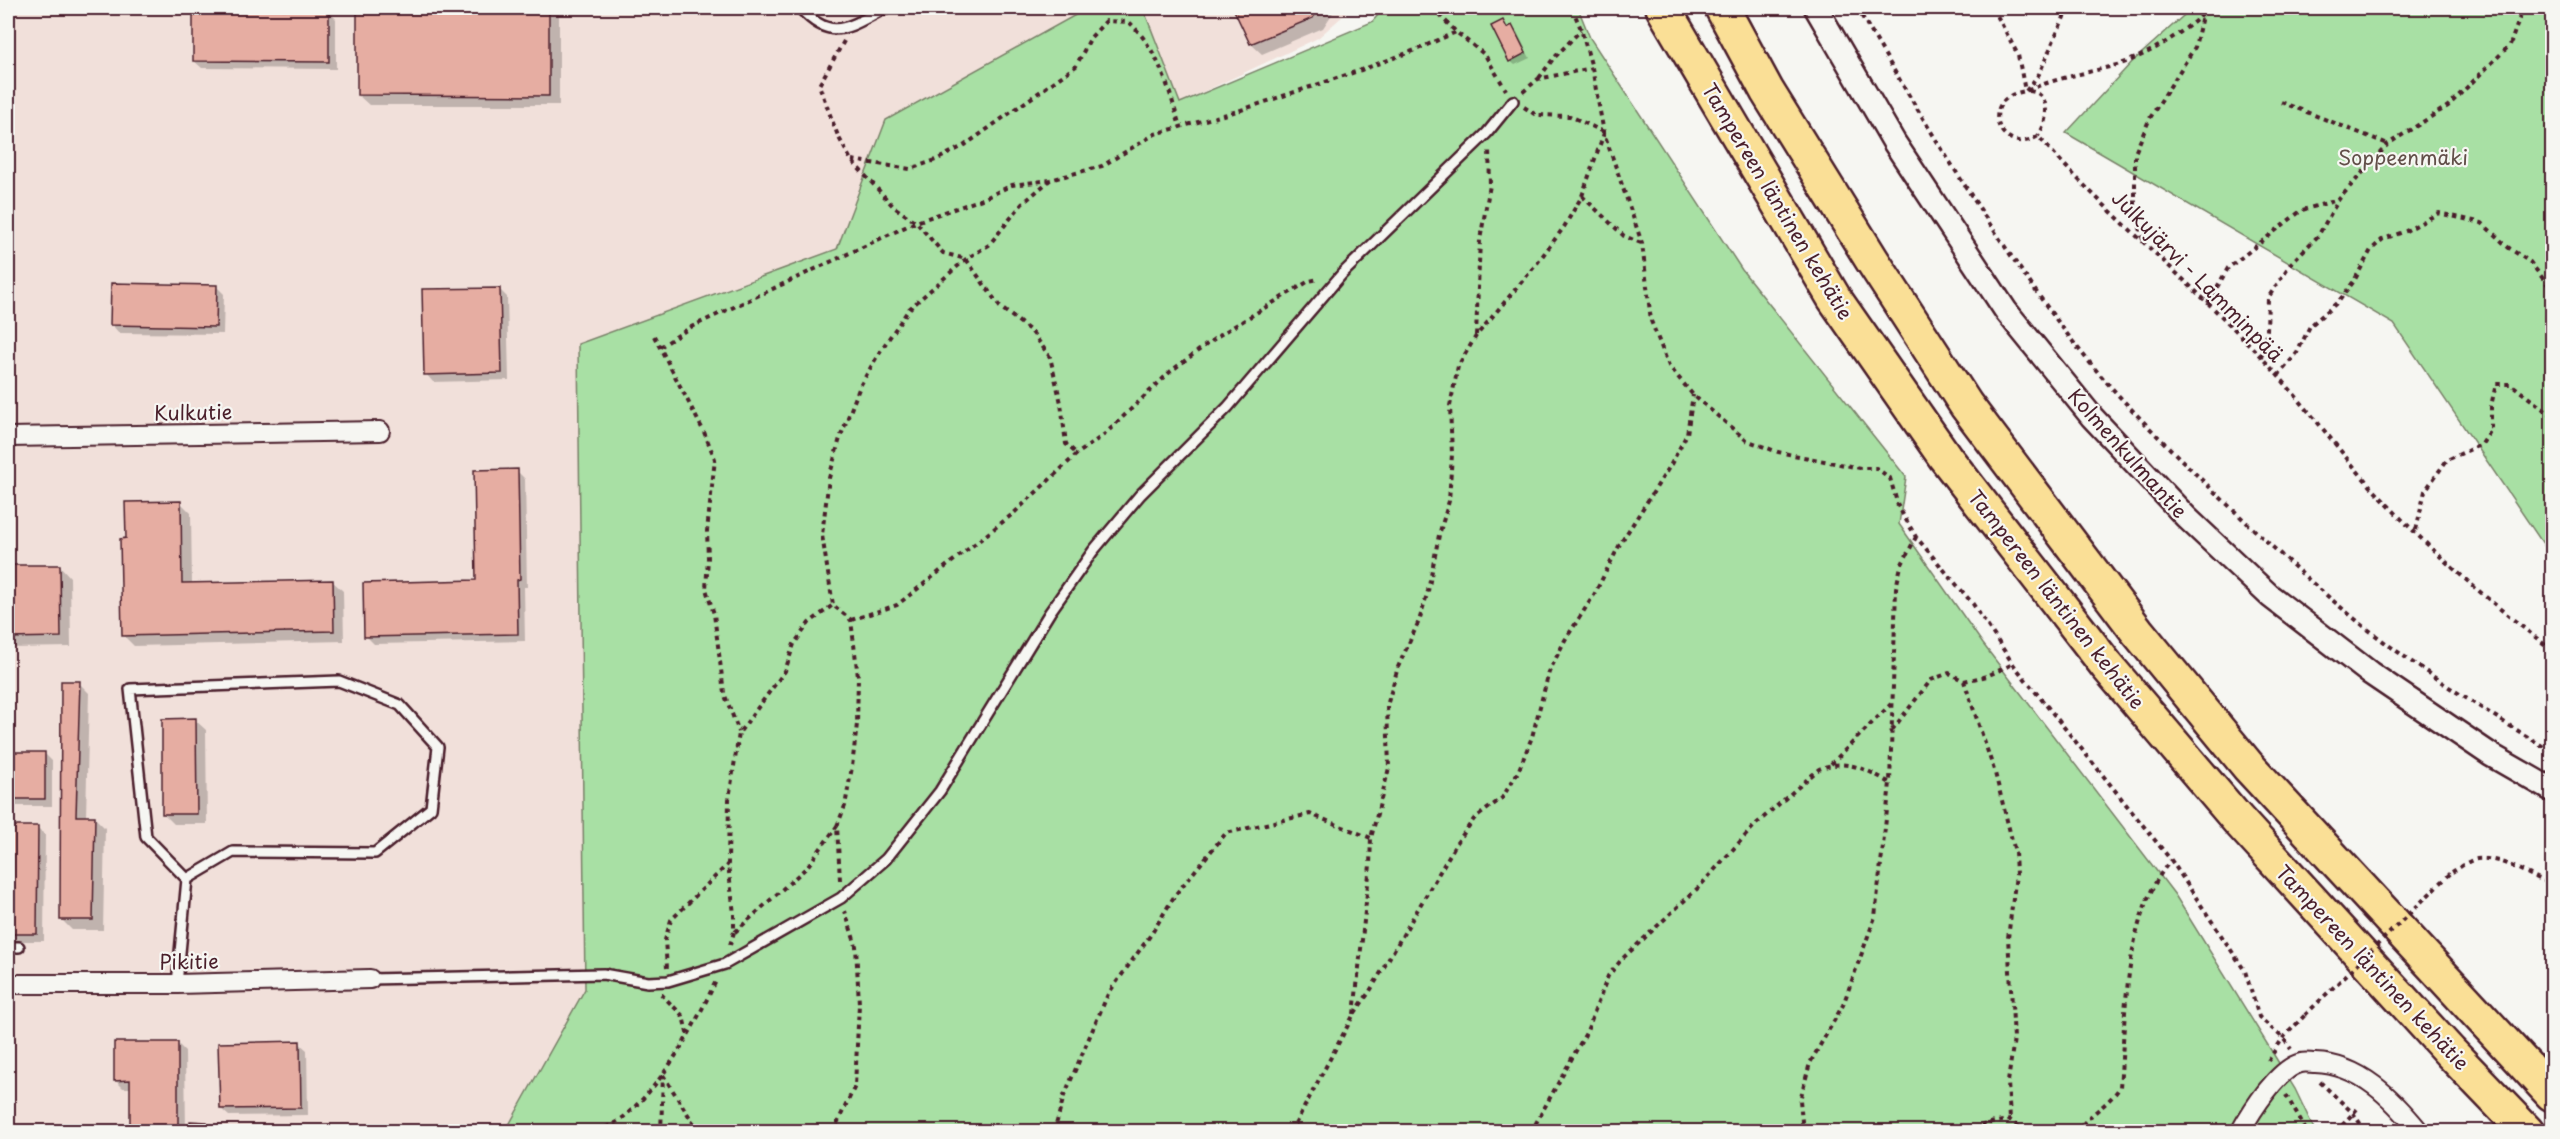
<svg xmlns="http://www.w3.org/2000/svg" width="2560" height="1139" font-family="'Playpen Sans',sans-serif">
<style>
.built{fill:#f1e0da}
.green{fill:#a8e0a4;stroke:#798068;stroke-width:1.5}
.shadow{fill:#0003}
.building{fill:#e6ada2;stroke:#4a1f2b;stroke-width:1.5}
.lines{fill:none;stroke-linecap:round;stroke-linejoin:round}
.service-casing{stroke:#4a1f2b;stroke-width:14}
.minor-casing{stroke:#4a1f2b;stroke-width:22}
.tertiary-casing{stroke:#4a1f2b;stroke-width:27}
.motorway-casing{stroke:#4a1f2b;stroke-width:38}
.path{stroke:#4a1f2b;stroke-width:4;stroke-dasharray:4.5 4.5;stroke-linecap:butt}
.service{stroke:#f6f6f2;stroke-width:9}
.minor{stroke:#f6f6f2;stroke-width:18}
.tertiary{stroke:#f6f6f2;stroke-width:22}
.motorway{stroke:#fadf96;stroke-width:33}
.path-bridge{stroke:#4a1f2b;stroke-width:4;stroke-dasharray:4.5 4.5;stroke-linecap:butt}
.labels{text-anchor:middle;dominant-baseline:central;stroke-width:4.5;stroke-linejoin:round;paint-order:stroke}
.park-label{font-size:20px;fill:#624f49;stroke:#f6f6f2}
.street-label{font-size:20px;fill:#4a1f2b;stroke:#f6f6f2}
</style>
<rect width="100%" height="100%" fill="#f6f6f2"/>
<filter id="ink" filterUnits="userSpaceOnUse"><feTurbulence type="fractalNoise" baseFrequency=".0167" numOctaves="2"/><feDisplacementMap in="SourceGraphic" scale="12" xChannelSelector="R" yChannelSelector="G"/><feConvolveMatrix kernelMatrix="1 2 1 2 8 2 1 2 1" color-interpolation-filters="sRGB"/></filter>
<g filter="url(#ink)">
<path class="built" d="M8 8H1088L887 120 837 249 578 344 585 989 505 1131H8Z
M1143 8H1352L1318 38 1180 103Z"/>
<path class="green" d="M1088 8H1143L1180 103 1372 22 1384 8H1578L1590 38 1742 270 1906 477 1899 524 1983 644 2175 895 2295 1089 2315 1131 505 1132 585 989 578 344 837 249 886 120Z
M2192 8H2552V557L2394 324 2066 133 2133 61Z"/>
<path class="shadow" d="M195 8 329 11 336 19V69L202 68 194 61Z
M358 8H559V105H369L358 95Z
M1235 8H1336L1323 28 1262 54 1251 44Z
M1502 21 1509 29 1512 27 1517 32 1530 58 1515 65 1510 61Z
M216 286 224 294 223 334 119 333 112 325Z
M499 289 507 297 509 380 433 382 426 374Z
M517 471 525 479 527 587H524L525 641 374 644 366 636 478 581Z
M180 502 191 513 192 584 332 581 343 591 344 641 134 646 124 636 127 540Z
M60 566 70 577 71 647 8 648V567Z
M79 683 89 693 86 817H94L105 828 103 930H72L62 920Z
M195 720 206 730 207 824H174L164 814Z
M8 753H44L52 761V806H8Z
M8 827H37L45 835 44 941H8Z
M299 1043 307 1050 308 1115 229 1116 221 1109Z
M178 1044 185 1051 186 1132H132L131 1088H123L115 1080Z"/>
<path class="building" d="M193 8 329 10V62L193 61Z
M357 8H549V96L357 95Z
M1233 8H1319L1313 18 1250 44Z
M1503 20 1507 28 1512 25 1526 53 1509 62 1491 26Z
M111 283 217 285 216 327 110 325Z
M500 288 502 373 424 375 422 289Z
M518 469 520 579 517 580 518 634 364 637 363 583 476 580 474 470Z
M181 501 182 583 333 580 334 631 122 636 120 539 126 538 125 502Z
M8 565H60L61 637 8 638Z
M61 681H80L76 816H95L93 920H60Z
M196 718 197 814H162V719Z
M8 752H45V799H8Z
M8 826H38L37 934H8Z
M300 1041 301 1108 220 1109 218 1043Z
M114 1042H178V1132H130V1080L114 1081Z
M190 1121 207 1122V1132H190Z
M92 1128V1132H48V1129Z"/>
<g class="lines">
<defs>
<path id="service" d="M800 8C833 44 849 26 886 8
M8 947H19
M370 979 603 974 648 982 668 981 725 964 841 898 886 859 940 791 1050 612 1093 551 1140 495 1228 407 1342 274 1487 133 1513 101
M177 984 187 879 233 852 375 853 431 808 438 747 400 705 339 681 130 689 146 837 187 879"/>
<path id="minor" d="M8 437 380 431
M8 984H177L370 979
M2240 1132C2251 1112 2278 1068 2301 1063 2305 1062 2311 1063 2315 1063 2360 1064 2393 1099 2420 1132"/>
<path id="tertiary" d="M1816 8 1894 142 2006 311 2092 417 2186 517 2270 596 2370 673 2491 755 2552 790"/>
<path id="motorway" d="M1663 8 1834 298 1945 457 2107 666 2238 820 2450 1052 2527 1132
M1722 8 1767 91 1872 260 1966 405 2137 631 2248 766 2552 1094"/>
</defs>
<use href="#service" class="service-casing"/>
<use href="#minor" class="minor-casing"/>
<use href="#tertiary" class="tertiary-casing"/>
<use href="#motorway" class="motorway-casing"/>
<path class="path" d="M1433 8 1456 32 1485 55 1506 90
M1572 8 1581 29 1592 68 1604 133 1642 243 1651 321 1669 366 1693 395 1746 440 1778 452 1860 468H1876L1890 478 1898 506 1916 537 1973 604 2013 664 2171 860 2245 971 2259 1017 2283 1038 2291 1049
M1857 8C1925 123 1993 237 2074 343 2112 392 2157 436 2201 479 2251 527 2301 575 2355 619 2416 669 2485 710 2552 752
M1993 8 2018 55 2025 91
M2209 8C2188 30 2149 55 2120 64 2089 73 2062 76 2031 89 2024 92 2016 92 2010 96 1981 113 2006 156 2038 136 2107 215 2190 280 2261 357 2301 399 2335 446 2373 489 2427 548 2489 602 2552 650
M844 41 819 85 838 136 851 160 894 207 916 222 943 253 966 259 1000 307 1032 332 1050 357 1061 403 1066 444 1077 454
M1539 78 1553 59 1581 30
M2026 91 2039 74 2068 8
M2029 91C2052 92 2048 123 2038 136
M1523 92 1538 79 1592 68
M2281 102 2388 144
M1524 107 1536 115 1570 116 1604 132
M852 160 910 169 936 160 965 145 1076 66 1091 37 1106 21 1129 22C1159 50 1169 89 1180 127
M1582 196 1624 236 1641 243
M2143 240 2135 206V153L2150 118 2195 47 2202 16
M2208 303 2228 268 2302 210 2338 200
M1476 335 1480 240 1490 185 1489 149
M654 336 704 432 715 459 707 531 708 558 706 589 714 614 724 693 739 732
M660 347 691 327 916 222 985 198 1012 185 1050 180 1102 166 1155 134 1241 110 1361 70 1418 49 1456 32
M2261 357 2267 330 2268 298 2291 263 2318 236 2339 199 2388 144 2448 106 2510 45 2523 8
M2278 376 2297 353 2310 326 2339 301 2354 281 2371 250 2383 239 2406 231 2439 213 2482 223 2509 248 2530 262 2552 290
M2416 530 2425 491 2447 460 2482 444 2491 430V406L2496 384H2511L2552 416
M851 620 897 605 1014 513 1077 454 1105 434 1171 371 1218 336 1309 281 1319 279
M1964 681 1987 676 2013 664
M1892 730 1931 680 1949 673 1964 681 1995 773 2015 852 2016 875 2008 938 2014 1038 2008 1082 2010 1120
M1831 764 1891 704
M2452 872C2459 868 2469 860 2477 859 2504 856 2527 877 2552 883
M840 880 837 826 845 806 852 767 857 724 858 677 851 620 833 605 822 535 829 478 840 438 860 386 879 353 909 309 966 259 989 245 1022 204 1050 180
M735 932 807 867 837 826
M730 945 734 932V914L728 864 729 799 739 733 785 671 794 644 809 623 833 605
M667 968 665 940 671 920 728 864
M661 994 683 1016 688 1037
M1354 1014 1370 865 1371 838 1389 768 1387 706 1398 667 1419 621 1428 591 1439 535 1449 501 1452 454 1450 406 1458 366 1476 336 1535 266 1564 227 1582 196 1604 133
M2268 1061 2283 1038 2305 1015
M663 1075 694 1124 704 1132
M2320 1082 2353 1113 2366 1132
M2286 1095 2307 1132
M598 1132C607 1126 619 1122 626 1115 668 1078 693 1028 717 979
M661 1132 663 1075
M833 1132 855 1086 859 1004 856 946 845 911
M1054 1132 1064 1096 1108 994 1152 933 1175 895 1226 833 1310 814 1371 838
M1291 1132 1354 1014 1370 991 1456 844 1474 819 1502 798 1518 772 1532 737 1549 672 1565 640 1594 595 1620 544 1670 466 1687 434 1693 395
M1531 1132 1587 1031 1608 976 1622 959 1699 887 1755 825 1819 769C1845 758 1867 769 1890 783
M1803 1132 1800 1100 1810 1063 1843 1005 1875 917 1890 783 1896 588 1901 566 1916 537
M1964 1132 1989 1123 2010 1120 2026 1132
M2077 1132C2088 1114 2109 1105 2120 1087 2126 1016 2123 917 2171 860
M2336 1132 2357 1109"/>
<use href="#service" class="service"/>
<use href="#minor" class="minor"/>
<use href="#tertiary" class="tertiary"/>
<use href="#motorway" class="motorway"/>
<path class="path-bridge" d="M2305 1015 2452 872"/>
</g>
</g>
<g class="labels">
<g class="park-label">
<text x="2403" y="157">Soppeenmäki</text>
</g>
<g class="street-label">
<text transform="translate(1778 201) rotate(59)">Tampereen läntinen kehätie</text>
<text transform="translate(2198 276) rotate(45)">Julkujärvi - Lamminpää</text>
<text transform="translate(193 412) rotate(-1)">Kulkutie</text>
<text transform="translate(2128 453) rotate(48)">Kolmenkulmantie</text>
<text transform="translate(2057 599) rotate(52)">Tampereen läntinen kehätie</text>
<text transform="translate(189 961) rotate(-1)">Pikitie</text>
<text transform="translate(2373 967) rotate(47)">Tampereen läntinen kehätie</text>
</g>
</g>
<rect width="2560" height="1139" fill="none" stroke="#f6f6f2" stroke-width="30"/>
<rect x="15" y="15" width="2530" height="1109" fill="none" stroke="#4a1f2b" stroke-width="2" filter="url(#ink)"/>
</svg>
